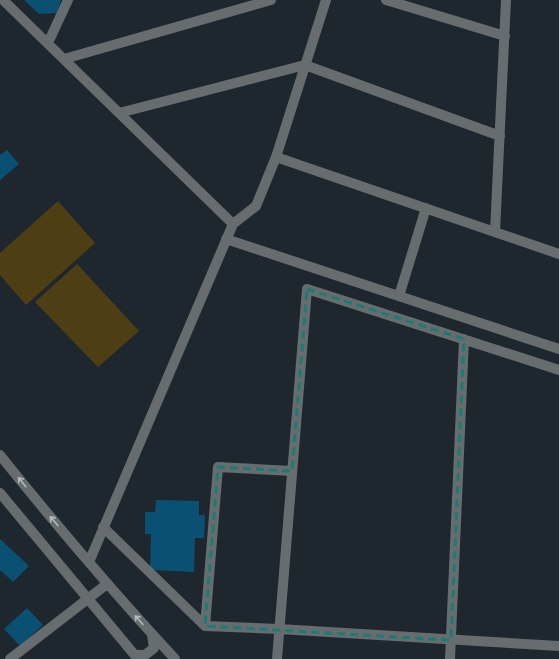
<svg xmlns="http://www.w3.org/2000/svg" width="559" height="659" font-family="Signika,sans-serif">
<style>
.green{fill:#4d3f13}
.building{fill:#095073}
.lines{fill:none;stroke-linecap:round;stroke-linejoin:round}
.minor{stroke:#676c6f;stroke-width:10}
.oneway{stroke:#b4babe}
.marked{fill:none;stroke:#1a7c75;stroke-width:3;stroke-dasharray:8 5;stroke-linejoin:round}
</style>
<rect width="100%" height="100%" fill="#1e272d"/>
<path class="green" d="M58 201 95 243 26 305 0 275V253Z
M77 264 139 331 98 367 35 302Z"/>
<path class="building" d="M24 0H61L57 13 39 14Z
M7 150 19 164 0 180V155Z
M156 500 199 501V515H205L204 538H195L194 572 150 570 151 534H145V512H155Z
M0 539 29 566 13 582 0 570Z
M27 608 43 625 20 646 4 629Z"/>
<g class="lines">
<path class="minor" d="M3 0 233 224
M386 0 505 36
M48 43 68 0
M64 59 271 0
M119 113 305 65 500 136
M276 157 559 254
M495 232 506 0
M226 239 559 349
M399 296 426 208
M0 455C56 525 114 593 175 659
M0 493 138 659
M103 527 205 626 279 629 559 646
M89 562 233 224 256 206 276 157 326 0
M205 626 218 467 292 471
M135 655H145L154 648 152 635
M10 659 107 584
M277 659 307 289 559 370
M450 659 464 339"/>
</g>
<defs><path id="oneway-shaft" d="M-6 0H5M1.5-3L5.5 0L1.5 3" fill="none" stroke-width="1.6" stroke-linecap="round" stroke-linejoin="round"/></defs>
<g class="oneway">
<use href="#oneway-shaft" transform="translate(22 482) rotate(-129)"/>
<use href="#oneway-shaft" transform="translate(54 521) rotate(-131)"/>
<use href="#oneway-shaft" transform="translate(139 620) rotate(-132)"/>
</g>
<path class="marked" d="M307 289 464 339 451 640 205 626 218 467 292 471Z"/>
</svg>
